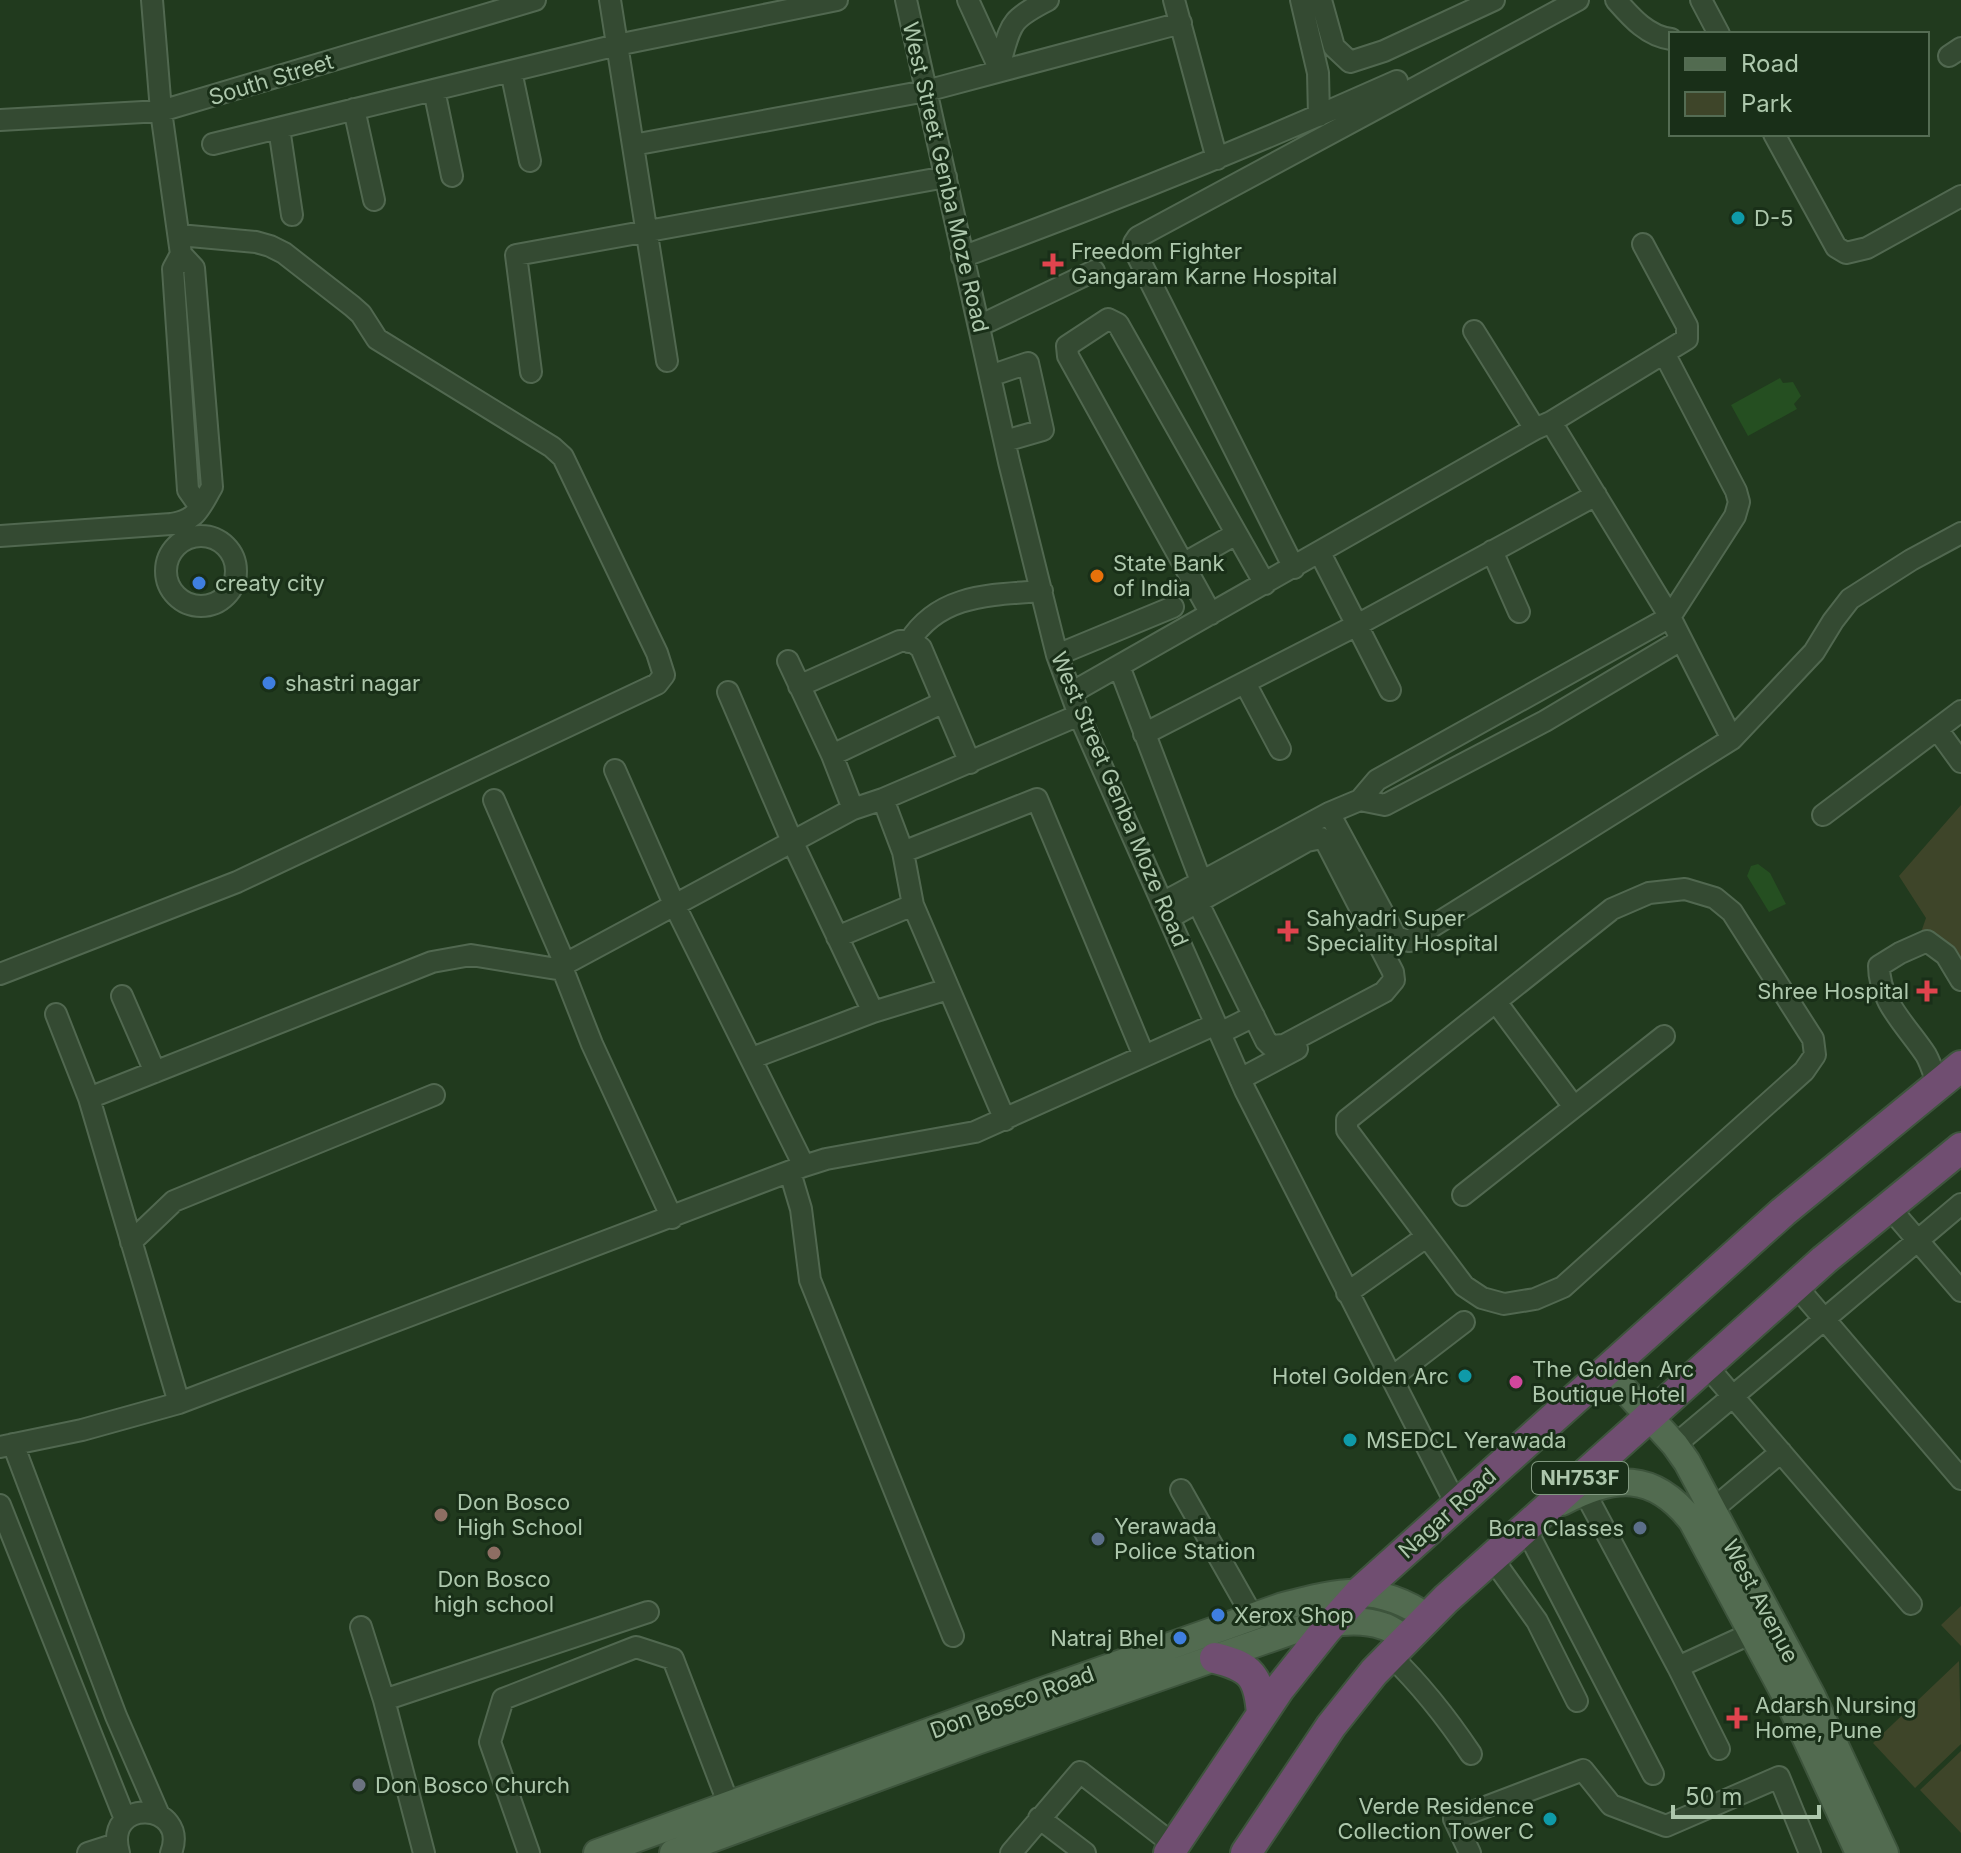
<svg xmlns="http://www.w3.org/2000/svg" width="1961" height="1853" font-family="Inter,sans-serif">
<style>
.green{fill:#3e4529}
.water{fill:#254f21}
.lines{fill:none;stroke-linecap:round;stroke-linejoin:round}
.minor-casing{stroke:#516850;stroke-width:24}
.major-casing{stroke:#3d543c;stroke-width:30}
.highway-casing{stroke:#3e553d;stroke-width:34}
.minor{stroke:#344a32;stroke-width:20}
.major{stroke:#526b50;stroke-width:26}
.highway{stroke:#704e71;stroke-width:30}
.culture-dot{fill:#0f9aa8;stroke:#192f18;stroke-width:3}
.health-dot{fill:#e0444e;stroke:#192f18;stroke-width:3}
.food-dot{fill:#e8710a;stroke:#192f18;stroke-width:3}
.shop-dot{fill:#3f7fe0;stroke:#192f18;stroke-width:3}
.hotel-dot{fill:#d1479c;stroke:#192f18;stroke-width:3}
.education-dot{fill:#8d6e63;stroke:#192f18;stroke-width:3}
.service-dot{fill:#5c6f8a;stroke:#192f18;stroke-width:3}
.worship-dot{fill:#6b7280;stroke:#192f18;stroke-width:3}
.labels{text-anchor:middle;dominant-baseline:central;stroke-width:6;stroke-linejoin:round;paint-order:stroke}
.shield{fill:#192f18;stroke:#819980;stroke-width:2}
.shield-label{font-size:20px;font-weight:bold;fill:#adc7ac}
.street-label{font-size:22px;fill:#adc7ac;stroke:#192f18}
.poi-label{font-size:22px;fill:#adc7ac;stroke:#192f18;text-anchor:start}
</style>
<rect width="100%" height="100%" fill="#213a1e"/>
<path class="green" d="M1961 805V971L1919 938 1926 918 1899 876Z
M1961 1606V1646L1941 1625Z
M1959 1661 1961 1744 1915 1788 1873 1743Z
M1961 1751V1833L1920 1790Z"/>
<path class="water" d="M1780 378 1783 383 1793 382 1801 396 1794 404 1797 409 1748 436 1731 405Z
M1758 864 1770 873 1786 904 1769 912 1747 876 1751 866Z"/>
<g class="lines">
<defs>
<path id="minor" d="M152 0 161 111 181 254 173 269 188 490 200 507
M610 0 667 361
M906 0 1009 462 1057 655 1079 715 1245 1090 1456 1504
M968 0 1000 70
M1174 0 1217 159
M1301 0 1318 73 1319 116
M1321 0 1334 47 1350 62 1384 51 1494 0
M1616 0C1631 17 1647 36 1671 39
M1701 0 1719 34
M1949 56 1961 48
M999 66C1012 24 1007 21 1048 0
M511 71 530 161
M434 90 452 176
M354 109 374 200
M0 120 161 111 535 0
M279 128 292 215
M1774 134 1836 247 1846 253 1867 248 1961 196
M213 144 617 45 837 0
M633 145 926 91 1181 23
M962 257C1109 203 1254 145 1397 81
M979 326 1094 271
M1474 331 1535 429
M531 372 516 255 946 177
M990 376 1028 363 1043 430 1005 441
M1551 422 1670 617 1732 739
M0 536 171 524C197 520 199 509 212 487L194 268 181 254
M166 571a35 35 0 1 1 70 0a35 35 0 1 1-70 0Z
M1492 551 1519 612
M1320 553 1390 690
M1183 564 1236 534
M1294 568 1136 253 1134 243 1138 237 1578 0
M1211 614 1068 356 1067 346 1108 319 1118 324 1265 584
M909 642C939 594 990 595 1042 591
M1057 655 1173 607
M788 661 832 755 853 809
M1119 666 1201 881
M1245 683 1280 749
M799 686 900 641H912L921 648 970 763
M728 692 792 841 873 1012
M1071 693 1535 429 1551 422 1687 339V326L1643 244
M1937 729 1961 762
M1144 734 1357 625 1596 495
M832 755 944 702
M615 770 674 904 804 1166
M883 799 903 852 913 905 1005 1120
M494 800 565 964
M1360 800 1385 805 1545 721 1681 640
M1329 813 1396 937 1409 941 1732 739 1814 652 1833 621 1850 599 1911 560 1961 533
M1823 815 1961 711
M903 852 1037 799 1144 1056
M1685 889 1715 898 1732 912 1813 1039 1815 1055 1804 1071 1563 1287 1535 1299 1504 1304 1482 1298 1464 1286 1347 1130V1120L1612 909 1649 893Z
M1162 903 1329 813 1360 800 1377 780 1670 617 1735 516 1739 502 1736 491 1664 353
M1169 918 1307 841 1321 838 1326 842 1393 972 1394 980 1384 992 1284 1045 1271 1046 1266 1041 1197 901
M837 937 913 905
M0 974 237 882 657 684 664 675 657 653 563 457 552 447 377 339 361 314 352 306 284 253 270 246 256 242 179 235
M122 996 155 1072
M1496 1002 1574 1107
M56 1014 89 1098 179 1403
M1220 1033 1254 1016
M752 1058 873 1012 948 989
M1240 1079 1297 1049
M1938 1085C1934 1075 1931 1064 1926 1055 1907 1026 1879 1002 1879 966L1900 953 1927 941 1946 955 1961 980
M89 1098 432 962 471 955 563 970
M790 1172 801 1209 810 1280 953 1636
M1463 1195 1664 1036
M1889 1207 1961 1291
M672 1218 592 1044 563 970 565 964 853 809 883 799 1079 715
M131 1242 174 1201 434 1095
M1796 1286 1961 1479
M1347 1293 1426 1237
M1706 1365 1911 1604
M1391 1378 1464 1322
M13 1444 116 1716 159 1815
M1675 1445 1961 1204
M0 1447 82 1430 179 1403 804 1166 826 1159 975 1132 1216 1024
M1181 1490 1253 1617
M1584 1491 1678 1667 1719 1749
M0 1505 125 1819
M1712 1510 1781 1452
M1525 1527 1653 1774
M1492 1558 1537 1621 1577 1701
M361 1627 384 1700 424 1853
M1390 1655C1422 1686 1447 1718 1471 1754
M1678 1667 1752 1633
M384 1700 648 1612
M1039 1818 1085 1853
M88 1853 116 1844
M119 1853C103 1796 190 1802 171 1853
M529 1853 490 1742 503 1699 636 1647 673 1659 729 1805
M1011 1853 1080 1772 1174 1845
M1470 1853 1454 1819 1583 1770 1611 1805 1666 1826 1779 1777 1810 1853"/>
<path id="major" d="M1606 1369 1675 1445 1687 1462 1812 1696 1885 1853
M1562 1502C1614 1475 1653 1471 1692 1521L1791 1706 1859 1853
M597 1853 969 1717 1283 1606C1341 1591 1377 1582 1429 1618
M673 1853 977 1741 1292 1631C1321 1625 1354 1616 1383 1626 1391 1628 1399 1635 1406 1639"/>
<path id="highway" d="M1215 1658C1251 1667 1259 1676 1262 1714
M1169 1853 1279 1689 1326 1630 1361 1591 1783 1212 1961 1066
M1246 1853 1331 1726 1374 1672 1446 1599 1824 1260 1961 1148"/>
</defs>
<use href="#minor" class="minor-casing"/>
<use href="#major" class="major-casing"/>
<use href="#highway" class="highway-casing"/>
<use href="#minor" class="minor"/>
<use href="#major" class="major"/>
<use href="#highway" class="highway"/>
</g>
<g class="culture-dot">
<circle cx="1738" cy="218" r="8"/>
<circle cx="1465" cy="1376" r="8"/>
<circle cx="1350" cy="1440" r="8"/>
<circle cx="1550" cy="1819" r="8"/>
</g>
<g class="health-dot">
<path d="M1049 252h8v8h8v8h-8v8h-8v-8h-8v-8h8z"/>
<path d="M1284 919h8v8h8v8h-8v8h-8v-8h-8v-8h8z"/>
<path d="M1923 979h8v8h8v8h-8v8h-8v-8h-8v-8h8z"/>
<path d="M1733 1706h8v8h8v8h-8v8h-8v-8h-8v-8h8z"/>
</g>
<circle class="food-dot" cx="1097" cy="576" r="8"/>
<g class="shop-dot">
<circle cx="199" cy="583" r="8"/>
<circle cx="269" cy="683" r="8"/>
<circle cx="1218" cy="1615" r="8"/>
<circle cx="1180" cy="1638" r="8"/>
</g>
<circle class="hotel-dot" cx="1516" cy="1382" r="8"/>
<g class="education-dot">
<circle cx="441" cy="1515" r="8"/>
<circle cx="494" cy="1553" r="8"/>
</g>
<g class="service-dot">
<circle cx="1640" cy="1528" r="8"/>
<circle cx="1098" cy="1539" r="8"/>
</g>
<circle class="worship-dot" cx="359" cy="1785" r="8"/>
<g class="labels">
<rect class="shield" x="1532" y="1462" width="96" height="32" rx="6"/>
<g class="shield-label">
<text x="1580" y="1478">NH753F</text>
</g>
<g class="street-label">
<text transform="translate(271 79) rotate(-17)">South Street</text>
<text transform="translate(946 177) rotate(77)">West Street Genba Moze Road</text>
<text transform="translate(1120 799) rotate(67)">West Street Genba Moze Road</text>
<text transform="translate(1447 1513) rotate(-42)">Nagar Road</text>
<text transform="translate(1761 1601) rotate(62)">West Avenue</text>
<text transform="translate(1012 1702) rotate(-20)">Don Bosco Road</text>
</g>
<g class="poi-label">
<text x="1754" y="218">D-5</text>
<text x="1071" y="251">Freedom Fighter<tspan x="1071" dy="25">Gangaram Karne Hospital</tspan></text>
<text x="1113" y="563">State Bank<tspan x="1113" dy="25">of India</tspan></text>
<text x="215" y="583">creaty city</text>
<text x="285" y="683">shastri nagar</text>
<text x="1306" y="918">Sahyadri Super<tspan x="1306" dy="25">Speciality Hospital</tspan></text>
<text x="1909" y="991" text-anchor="end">Shree Hospital</text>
<text x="1532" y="1369">The Golden Arc<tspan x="1532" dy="25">Boutique Hotel</tspan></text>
<text x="1449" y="1376" text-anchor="end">Hotel Golden Arc</text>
<text x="1366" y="1440">MSEDCL Yerawada</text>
<text x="457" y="1502">Don Bosco<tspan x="457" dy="25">High School</tspan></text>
<text x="1114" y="1526">Yerawada<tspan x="1114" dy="25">Police Station</tspan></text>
<text x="1624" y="1528" text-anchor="end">Bora Classes</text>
<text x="494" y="1579" text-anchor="middle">Don Bosco<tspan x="494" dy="25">high school</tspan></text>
<text x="1234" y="1615">Xerox Shop</text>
<text x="1164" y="1638" text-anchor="end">Natraj Bhel</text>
<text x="1755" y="1705">Adarsh Nursing<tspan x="1755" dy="25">Home, Pune</tspan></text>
<text x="375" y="1785">Don Bosco Church</text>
<text x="1534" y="1806" text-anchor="end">Verde Residence<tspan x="1534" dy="25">Collection Tower C</tspan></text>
</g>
</g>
<rect x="1669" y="32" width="260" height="104" fill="#192f18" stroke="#546c53" stroke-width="2"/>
<rect x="1685" y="58" width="40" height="12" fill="#526b50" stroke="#546c53" stroke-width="2"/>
<text x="1741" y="72" font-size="24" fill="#adc7ac">Road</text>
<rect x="1685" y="92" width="40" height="24" fill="#3e4529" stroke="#546c53" stroke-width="2"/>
<text x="1741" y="112" font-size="24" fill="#adc7ac">Park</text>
<path d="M1673 1805v12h146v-12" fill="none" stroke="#adc7ac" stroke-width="4"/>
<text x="1685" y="1805" font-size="24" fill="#adc7ac" stroke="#192f18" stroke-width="6" paint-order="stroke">50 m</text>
</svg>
